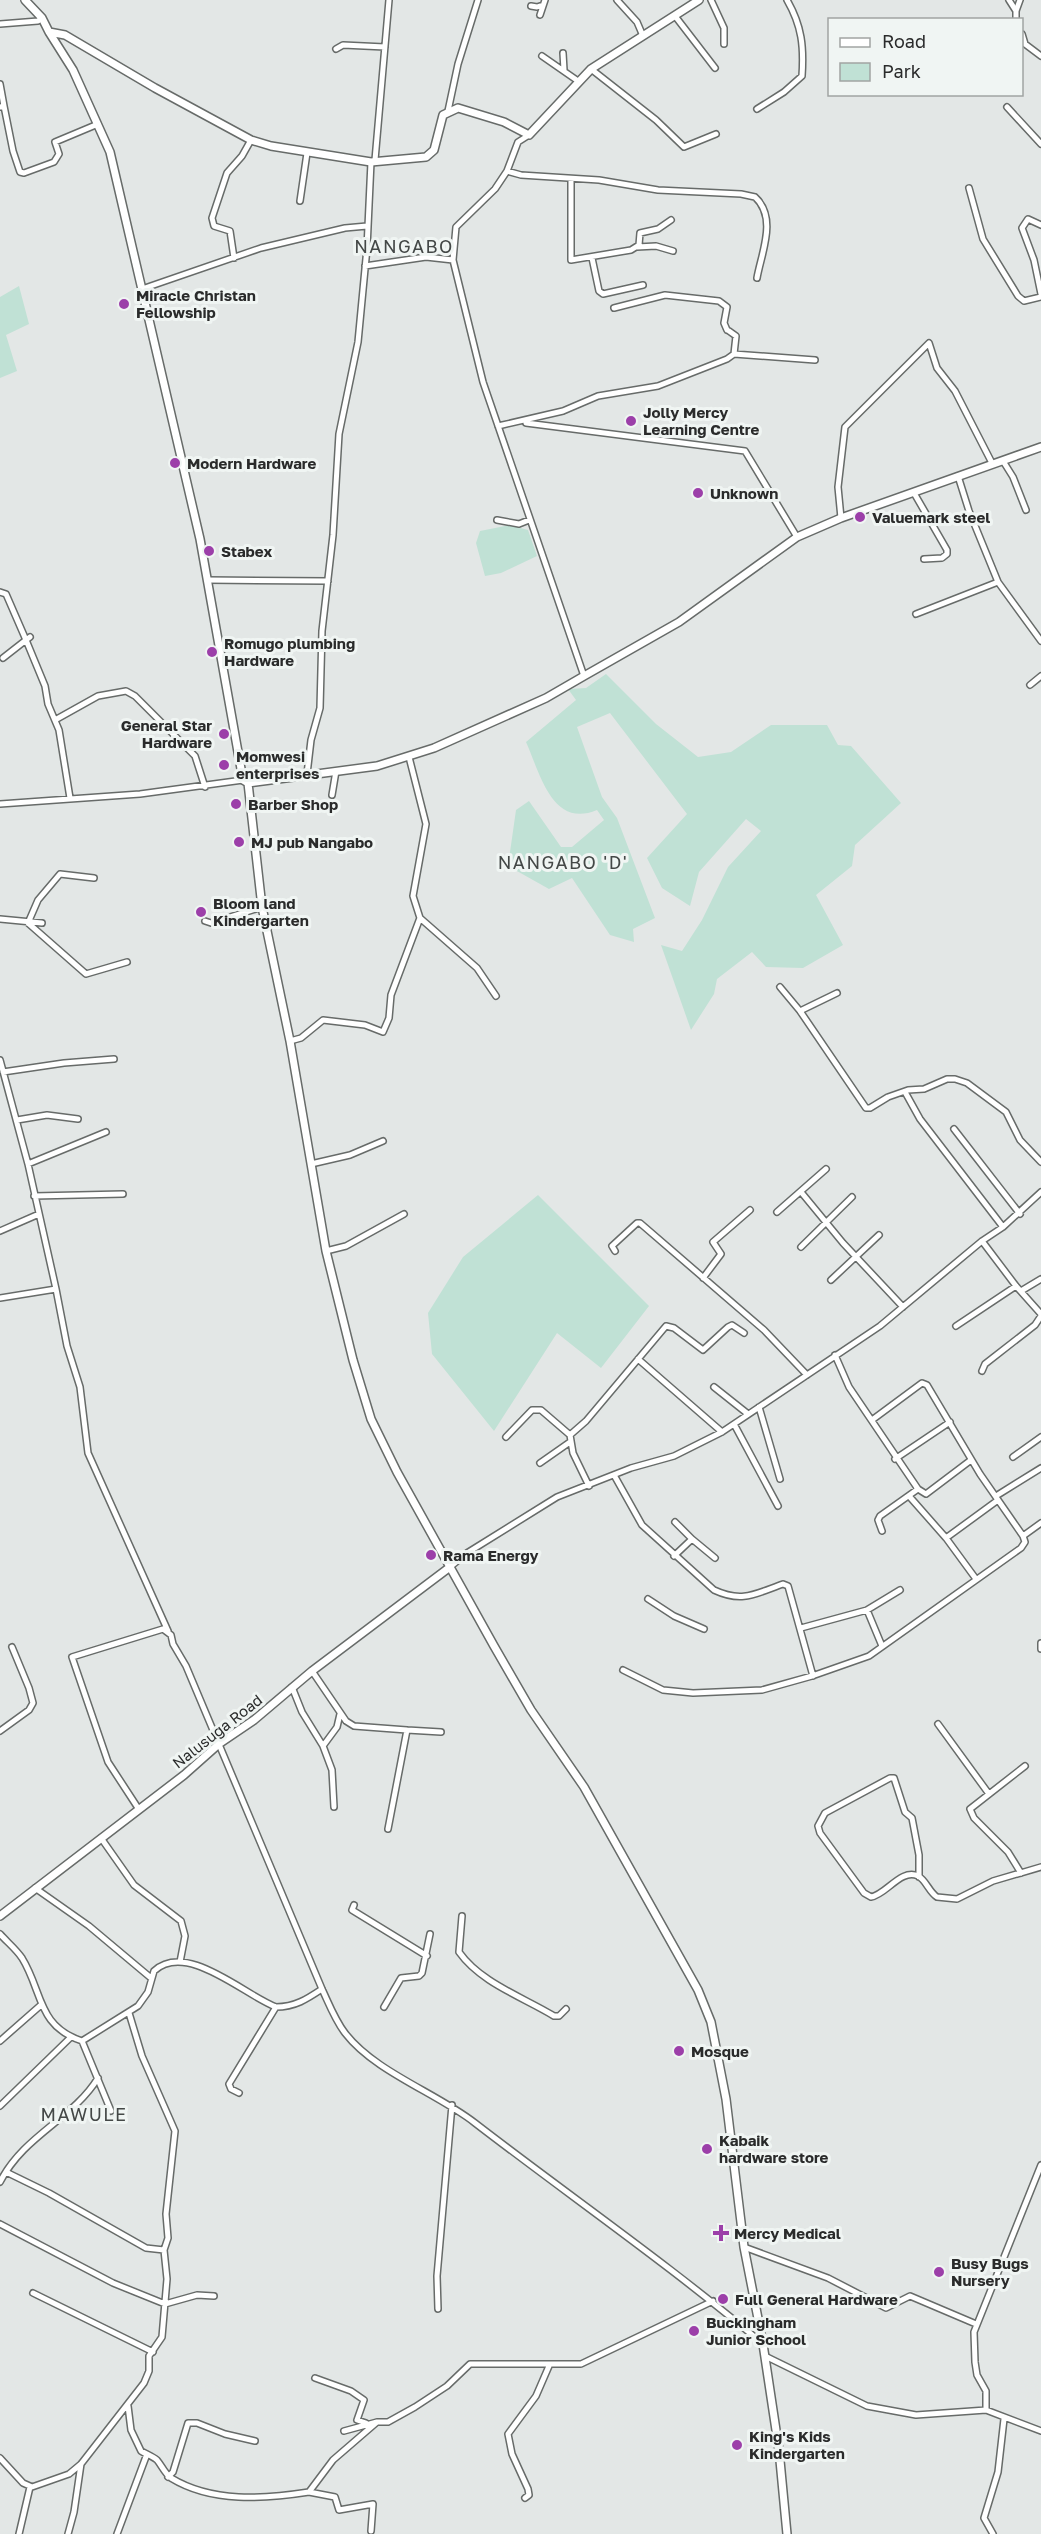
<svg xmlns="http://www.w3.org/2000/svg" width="1041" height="2534" font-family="'Golos Text',sans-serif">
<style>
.green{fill:#c0e1d5}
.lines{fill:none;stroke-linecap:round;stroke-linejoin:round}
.minor-casing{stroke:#676b69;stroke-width:8}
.tertiary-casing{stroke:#676b69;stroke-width:10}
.minor{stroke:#fff;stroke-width:5}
.tertiary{stroke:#fff;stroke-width:7}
.poi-dot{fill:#9c3fa9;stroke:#f0f5f3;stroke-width:2}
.labels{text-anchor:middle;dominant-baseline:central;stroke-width:6;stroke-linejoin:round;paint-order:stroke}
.poi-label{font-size:15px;font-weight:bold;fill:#2a2b2b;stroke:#f0f5f3;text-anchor:start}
.street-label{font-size:15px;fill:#2a2b2b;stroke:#f0f5f3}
.quarter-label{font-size:18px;letter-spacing:1.5px;fill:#444847;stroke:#f0f5f3}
</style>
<rect width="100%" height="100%" fill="#e3e7e6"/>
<path class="green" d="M19 286 29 324 6 335 17 371 0 378V297Z
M510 525 528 530 537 556 501 573 485 576 476 543 480 531Z
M606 674 656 724 698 757 731 752 771 725H827L838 745 851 746 901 803 855 845 852 866 816 895 843 945 803 968 766 967 752 952 717 979 714 994 691 1030 661 945 682 951 702 920 728 867 761 831 746 819 699 872 690 906 662 888 647 858 687 814 610 713 577 727 602 797 617 818 655 918 633 929 634 942 610 935 572 878 549 889 508 866 516 810 529 801 561 847H572L604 820 597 810C552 829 540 773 526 742L576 700 568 689 586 688Z
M538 1195 649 1306 601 1368 557 1333 494 1431 432 1354 428 1313 463 1257Z"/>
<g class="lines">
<defs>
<path id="minor" d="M617 0 637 22 643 36
M711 0 724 28V44
M1009 0 1016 11
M531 6 537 7 543 5
M540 15 545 0
M675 16 715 68
M1016 20V11L1020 0
M0 24 38 21 42 18
M1022 34 1025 44 1041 56
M336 49 343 45 385 47
M563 53 564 70
M542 56 578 81
M591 69 656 120 684 147 716 134
M0 84 4 106 0 107
M4 106 13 151 20 172 24 173 54 162 59 154 55 142 98 124
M1007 107 1041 144
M757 109 784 92 802 76C804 47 802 26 787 0
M448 111 458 64 478 0
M529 135 518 142 507 171 495 189 456 227 453 260 483 382 584 676
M375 160 389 0
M507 171 521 175 599 180 658 190 741 194 755 197C778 218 761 254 757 278
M571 179V260L631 250 639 245 640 233 658 229 671 220
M969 188 983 239 1018 296 1024 301 1041 297
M300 201 307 153
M1041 225 1028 219 1022 228 1034 260 1041 294
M637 247 656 246 673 251
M234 258 230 231 214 226 212 218 227 173 242 156 251 140
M592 258 599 291 603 294 643 285
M365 266 426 257 453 260
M142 289 261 248 345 228 367 226
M614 308 665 295 719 301 727 307 724 323 727 330
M729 331 736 336 734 354
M526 423 745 451 797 537
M498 426 563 411 598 396 658 386 727 359 734 354 815 360
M1003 461 1013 477 1026 510
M958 476 969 511 998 582 1041 641
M914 493 947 550V554L942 558 924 559
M841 518 838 487 845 427 929 343 937 368 955 391 992 463
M497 520 519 524 529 520
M207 580 328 581
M0 592 6 594 26 640 3 658
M916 614 998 582
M30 637 26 640 45 686 48 704 59 730 70 798
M1030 685 1041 676
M55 720 98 696 126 691 135 696 195 756 205 787
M307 774 311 740 320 708 322 631 333 535 339 434 358 342 367 248 371 162
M332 795 336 771
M0 804 140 794 243 780
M94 878 60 874 38 900 28 923 86 974 127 962
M420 918 477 968 496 996
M0 919 42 923
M205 921 211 923 262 907
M780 987 800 1011 866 1108H870L888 1097 908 1090 924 1089 947 1079H955L967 1083 1006 1112 1020 1140 1041 1162
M800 1011 837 993
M290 1041 301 1038 323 1020 365 1025 383 1032 389 1018 391 995 420 918 413 896 426 824 409 757
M0 1060 28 1164 56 1289 0 1298
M3 1072 64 1063 114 1059
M905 1092 920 1119 1003 1227
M17 1120 47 1115 78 1119
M954 1129 1020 1214
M28 1164 106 1132
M311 1164 350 1155 383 1141
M801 1192 843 1243 903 1307
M34 1196 123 1194
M777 1212 826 1169
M0 1231 39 1214
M982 1241 1016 1286 1041 1314
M801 1247 852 1197
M326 1251 346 1246 404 1214
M615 1251 612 1246 637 1223H640L764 1330 807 1375
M703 1278 721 1254 713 1242 750 1210
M831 1280 879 1235
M56 1289 67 1346 80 1387 88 1453 168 1631
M1021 1291 1041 1279
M956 1326 1016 1286
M835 1355 849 1387 918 1489
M638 1359 722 1432
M982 1371 985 1364 1035 1325 1041 1316
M714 1387 748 1414
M759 1407 780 1479
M872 1420 922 1383 927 1385 980 1474 1023 1536
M734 1424 778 1506
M570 1435 586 1421 666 1326 674 1328 703 1350 728 1327 732 1325 744 1333
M506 1437 532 1410H541L570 1435 573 1453 589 1486
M1013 1457 1041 1437
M895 1459 950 1422
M540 1463 570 1442
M614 1475 642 1525 714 1590C742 1603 755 1594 783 1584L788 1586 813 1676
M909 1496 946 1538 976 1579
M996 1496 1041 1468
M675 1522 692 1539
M882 1531 878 1520 880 1516 918 1489 926 1494 971 1460
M946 1538 998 1500
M674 1556 692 1539 715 1558
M450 1567 467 1553 557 1497 631 1468 674 1456 722 1432 880 1326 982 1241 1003 1227 1041 1192
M648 1599 674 1616 704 1629
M867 1610 882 1646
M801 1628 867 1610 900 1590
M1041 1643V1649
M623 1670 663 1690 693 1693 762 1690 812 1676 869 1656 1021 1548 1025 1542 1023 1536 1041 1523
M312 1671 346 1721 354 1726 407 1730 388 1829
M292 1687 302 1712 323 1746
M938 1724 989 1794
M407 1730 441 1732
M0 1731 29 1710 33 1703 29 1688 12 1647
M334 1807 332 1770 323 1746 337 1727 340 1714
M138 1808 108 1762 72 1657 163 1629 171 1635 173 1644 186 1666 322 1989C329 2004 335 2020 345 2033 375 2072 437 2093 475 2123 571 2197 671 2266 763 2344
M101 1838 134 1885 181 1921 185 1936 180 1962
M1021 1873 1008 1852 974 1818 970 1809 1025 1766
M919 1877V1855L912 1818 905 1812 894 1778H890L825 1813 818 1826 820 1833 864 1893 871 1897C886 1895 901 1868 918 1876 926 1880 929 1892 937 1897L957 1899 993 1881 1041 1867
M35 1888 89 1926 151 1978
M354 1905 352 1910 427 1956
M462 1916 459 1952C481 1983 523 1997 554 2016H559L566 2009
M0 1934C7 1942 16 1949 22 1958 43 1992 37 2026 82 2041L138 2006 148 1992 154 1971C187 1941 244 1995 276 2007 295 2007 307 1999 322 1989
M384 2007 401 1978 419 1976 422 1973 430 1934
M0 2041 41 2005
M82 2041 111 2111
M239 2093 231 2089 229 2084 276 2007
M0 2106 71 2037
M6 2172 49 2193 146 2248 164 2250
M0 2182C24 2135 73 2119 98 2078
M0 2224 113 2283 165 2304 197 2295 214 2296
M744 2247 828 2278 886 2308 910 2296 976 2324
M33 2293 153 2352
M438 2309 437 2276 452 2105
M765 2356 867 2406 916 2415 986 2410 1041 2431
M315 2378 351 2391 364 2400 357 2420 366 2423
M128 2406 131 2430 141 2451C146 2454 152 2456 157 2460 162 2466 165 2474 171 2478 212 2503 264 2499 309 2492L333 2460 377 2422H388L415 2407 447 2386 470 2364H581L713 2301
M986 2410V2391L977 2375 975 2362 974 2332 1041 2165
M344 2431 377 2422
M0 2458 23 2483 32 2487 69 2474 81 2464 144 2383 149 2371V2356L162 2337 167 2279 164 2250 168 2238 166 2214 175 2131 142 2056 129 2013
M168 2477 173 2472 188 2423H197L225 2434 255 2441
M309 2492 335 2497 339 2510 373 2504 371 2531
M525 2498 529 2495 528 2489 512 2454 508 2434 536 2396 549 2366
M19 2534 30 2487
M68 2534 74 2512 81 2464
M117 2534 147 2454
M993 2534 984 2518 998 2472 1004 2419"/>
<path id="tertiary" d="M25 0 42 18 49 32 65 35 155 88 251 140 271 146 371 162 426 157 434 150 443 115 458 108 504 122 529 135 591 69 699 0
M49 32 73 70 110 152 200 539 243 780 248 783 262 907 290 1041 326 1251 353 1360 371 1419 397 1472 494 1646 531 1710 584 1787 698 1990 711 2022 726 2099 744 2247 763 2344 779 2450 787 2534
M248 783 377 766 434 748 546 698 584 676 679 622 797 537 841 518 1041 447
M0 1916 184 1775 220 1743 254 1720 312 1671 450 1567"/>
</defs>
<use href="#minor" class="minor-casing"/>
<use href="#tertiary" class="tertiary-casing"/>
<use href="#minor" class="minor"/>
<use href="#tertiary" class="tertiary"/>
</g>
<g class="poi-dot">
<circle cx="124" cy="304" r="6"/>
<circle cx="631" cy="421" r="6"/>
<circle cx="175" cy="463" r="6"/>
<circle cx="698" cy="493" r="6"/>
<circle cx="860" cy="517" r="6"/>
<circle cx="209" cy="551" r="6"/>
<circle cx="212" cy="652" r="6"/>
<circle cx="224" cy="734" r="6"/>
<circle cx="224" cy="765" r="6"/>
<circle cx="236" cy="804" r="6"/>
<circle cx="239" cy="842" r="6"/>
<circle cx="201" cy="912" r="6"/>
<circle cx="431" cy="1555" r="6"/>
<circle cx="679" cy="2051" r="6"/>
<circle cx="707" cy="2149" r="6"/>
<path d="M718 2224h6v6h6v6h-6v6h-6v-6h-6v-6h6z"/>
<circle cx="939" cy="2272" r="6"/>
<circle cx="723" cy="2299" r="6"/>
<circle cx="694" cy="2331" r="6"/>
<circle cx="737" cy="2445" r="6"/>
</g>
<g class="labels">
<g class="poi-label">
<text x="136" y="295">Miracle Christan<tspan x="136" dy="17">Fellowship</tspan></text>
<text x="643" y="412">Jolly Mercy<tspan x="643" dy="17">Learning Centre</tspan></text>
<text x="187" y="463">Modern Hardware</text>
<text x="710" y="493">Unknown</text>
<text x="872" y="517">Valuemark steel</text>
<text x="221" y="551">Stabex</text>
<text x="224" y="643">Romugo plumbing<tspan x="224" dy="17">Hardware</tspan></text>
<text x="212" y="725" text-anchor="end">General Star<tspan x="212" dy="17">Hardware</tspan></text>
<text x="236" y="756">Momwesi<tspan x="236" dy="17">enterprises</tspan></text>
<text x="248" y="804">Barber Shop</text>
<text x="251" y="842">MJ pub Nangabo</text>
<text x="213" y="903">Bloom land<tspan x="213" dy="17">Kindergarten</tspan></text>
<text x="443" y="1555">Rama Energy</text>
<text x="691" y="2051">Mosque</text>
<text x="719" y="2140">Kabaik<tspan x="719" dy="17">hardware store</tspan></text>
<text x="734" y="2233">Mercy Medical</text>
<text x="951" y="2263">Busy Bugs<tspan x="951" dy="17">Nursery</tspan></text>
<text x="735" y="2299">Full General Hardware</text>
<text x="706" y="2322">Buckingham<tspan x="706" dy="17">Junior School</tspan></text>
<text x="749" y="2436">King's Kids<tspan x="749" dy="17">Kindergarten</tspan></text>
</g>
<g class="street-label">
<text transform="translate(217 1731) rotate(-38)">Nalusuga Road</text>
</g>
<g class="quarter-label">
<text x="404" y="246">NANGABO</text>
<text x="563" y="862">NANGABO 'D'</text>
<text x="84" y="2114">MAWULE</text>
</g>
</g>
<rect x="828" y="18" width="195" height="78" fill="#f0f5f3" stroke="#a1a4a3" stroke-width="1.5"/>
<rect x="840" y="38" width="30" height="9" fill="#ffffff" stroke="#a1a4a3" stroke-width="1.5"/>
<text x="882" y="48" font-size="18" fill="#2a2b2b">Road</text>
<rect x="840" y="63" width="30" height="18" fill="#c0e1d5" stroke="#a1a4a3" stroke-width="1.5"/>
<text x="882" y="78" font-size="18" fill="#2a2b2b">Park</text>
</svg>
